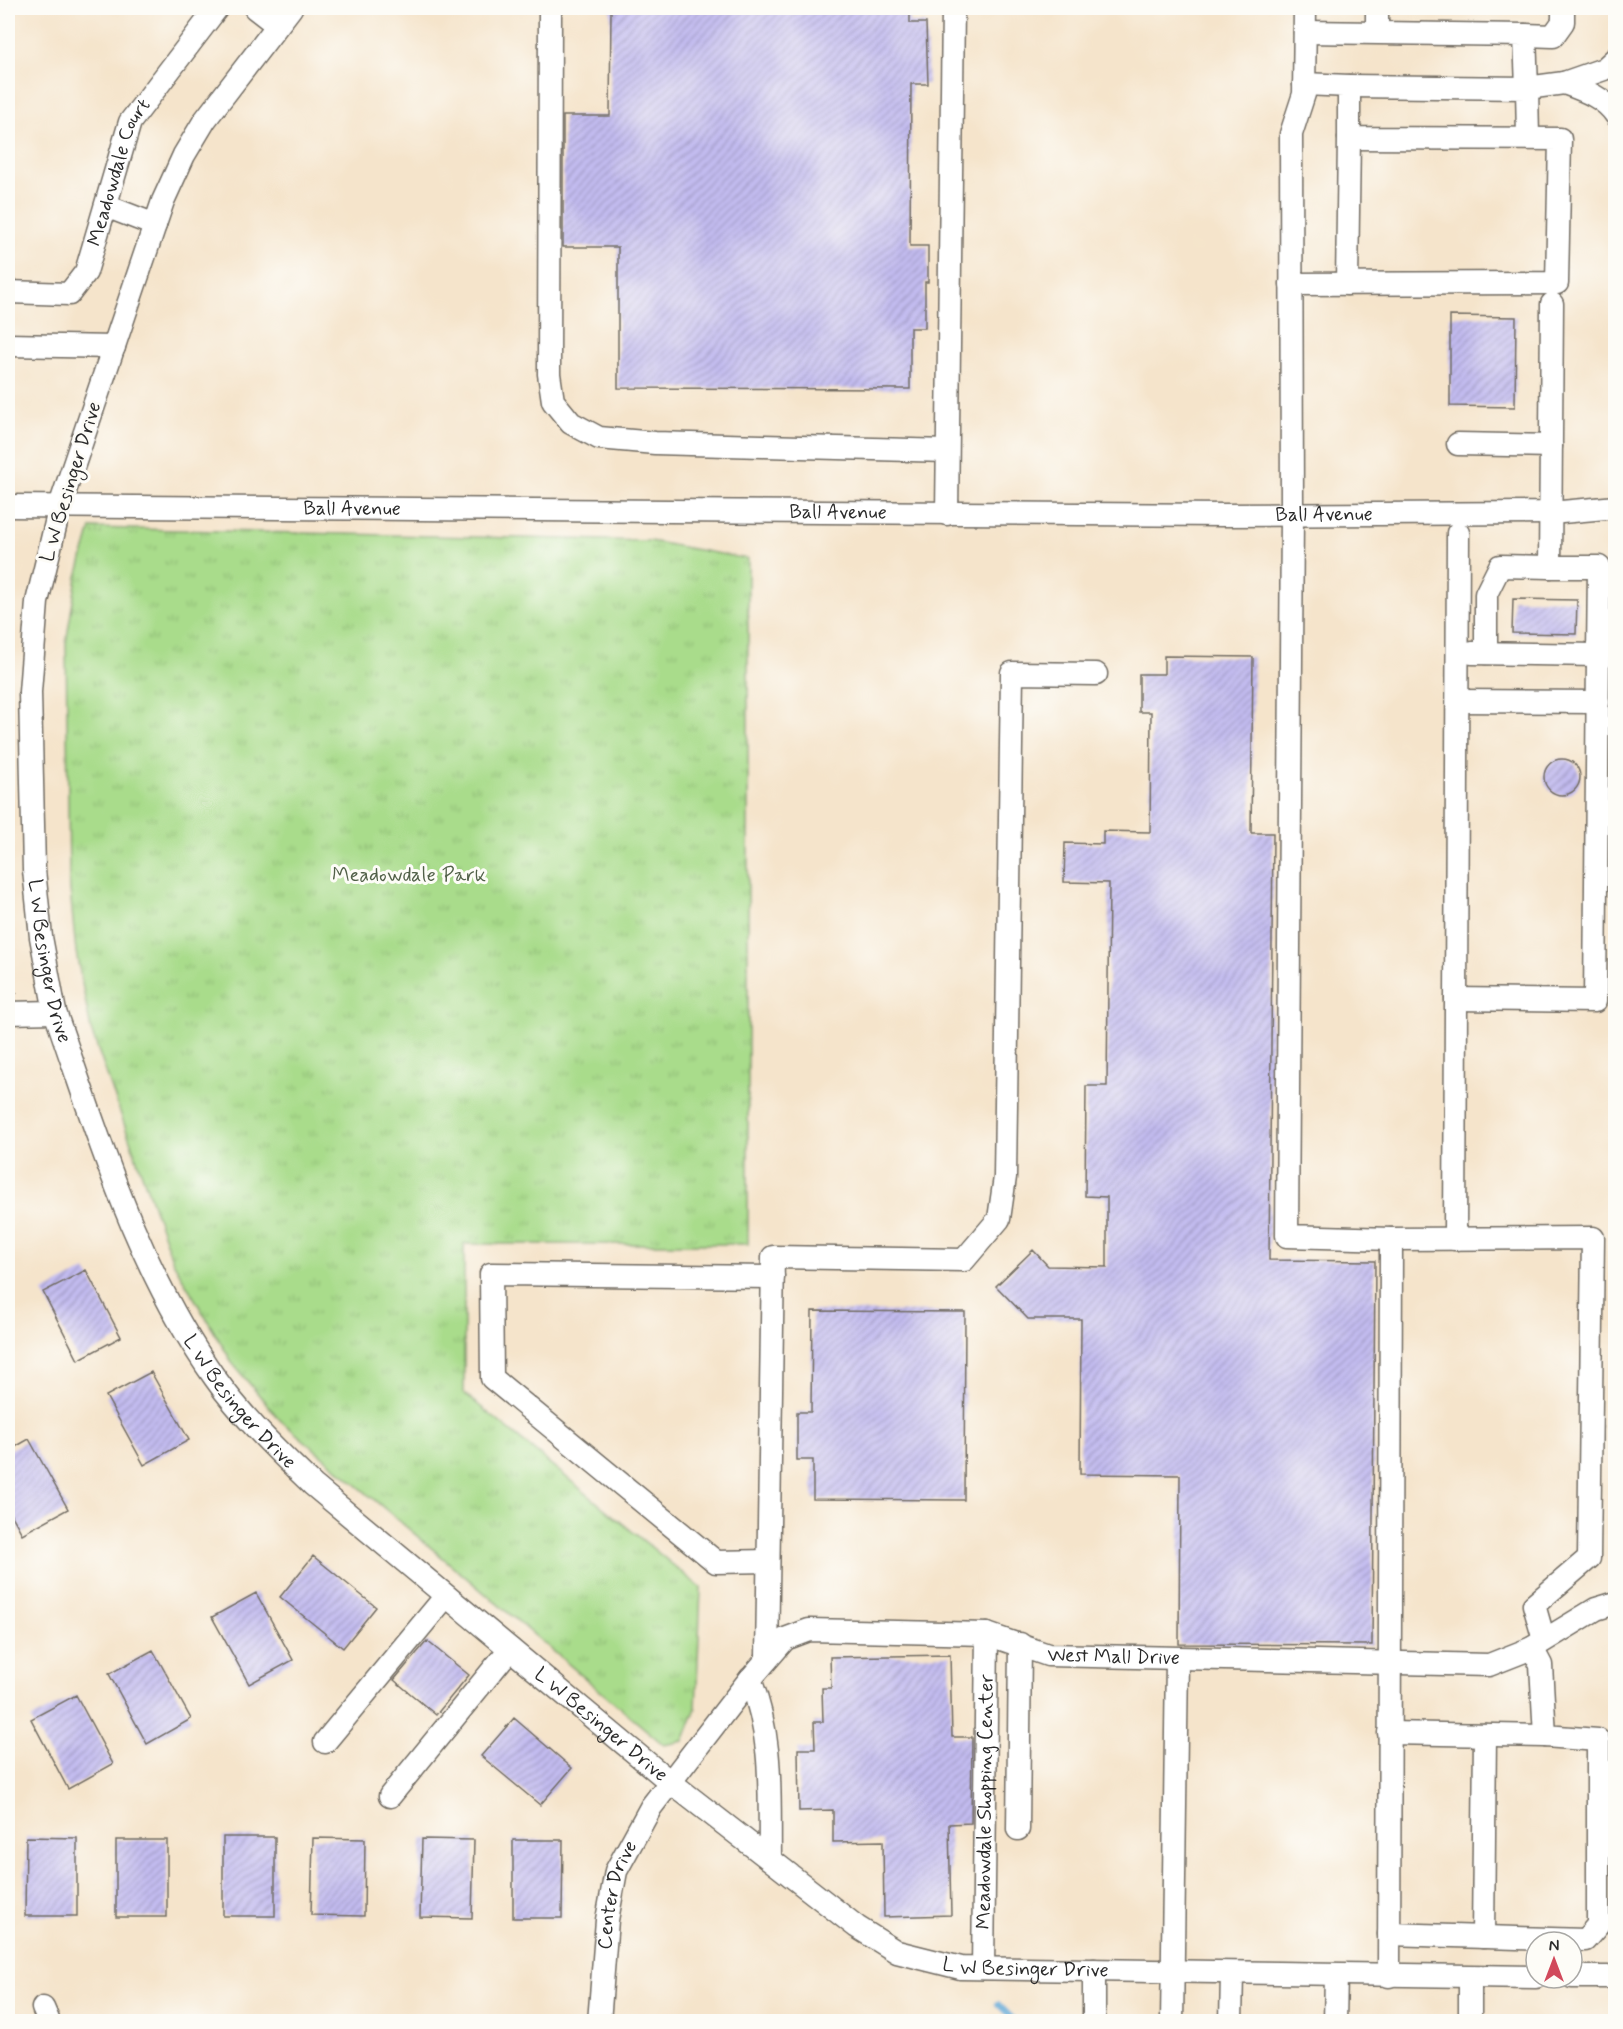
<svg xmlns="http://www.w3.org/2000/svg" width="1623" height="2029" font-family="Mynerve,sans-serif">
<style>
.park{fill:url(#park-tufts);stroke:#6a845b;stroke-width:1.5}
.lines{fill:none;stroke-linecap:round;stroke-linejoin:round}
.stream{stroke:#5ea7d5;stroke-width:6}
.building{fill:url(#building-hatch)}
.minor-casing{stroke:#726c63;stroke-width:25}
.path{stroke:#726c63;stroke-width:4;stroke-dasharray:1.5 4.5;stroke-linecap:butt}
.minor{stroke:#fff;stroke-width:22}
.labels{text-anchor:middle;dominant-baseline:central;stroke-width:6;stroke-linejoin:round;paint-order:stroke}
.street-label{font-size:20px;fill:#2b2b2b;stroke:#fdfcf7}
.park-label{font-size:20px;fill:#516048;stroke:#fdfcf7}
</style>
<defs>
<pattern id="park-tufts" width="24" height="20" patternUnits="userSpaceOnUse" patternTransform="scale(1.5)"><rect width="24" height="20" fill="#a9dc8b"/><path d="M3 7l-1-3M5 7V3M7 7l1-3M15 17l-1-3M17 17v-4M19 17l1-3" fill="none" stroke="#92bd78"/></pattern>
<pattern id="building-hatch" width="6" height="6" patternUnits="userSpaceOnUse" patternTransform="scale(1.5)"><rect width="6" height="6" fill="#c3bcf0"/><path d="M-1 1l2-2M0 6l6-6M5 7l2-2" fill="none" stroke="#9f99c3"/></pattern>
</defs>
<rect width="100%" height="100%" fill="#fdfcf7"/>
<filter id="ink" filterUnits="userSpaceOnUse"><feTurbulence type="fractalNoise" baseFrequency=".0167" numOctaves="2"/><feDisplacementMap in="SourceGraphic" scale="12" xChannelSelector="R" yChannelSelector="G"/><feConvolveMatrix kernelMatrix="1 2 1 2 8 2 1 2 1" color-interpolation-filters="sRGB"/></filter>
<filter id="wash" filterUnits="userSpaceOnUse"><feTurbulence type="fractalNoise" baseFrequency=".008" numOctaves="4" result="noise"/><feDisplacementMap in="SourceGraphic" scale="24" xChannelSelector="R" yChannelSelector="G"/><feGaussianBlur stdDeviation="1.35" result="paint"/><feColorMatrix in="noise" values="0 0 0 0 0 0 0 0 0 0 0 0 0 0 0 0 0 1.4 0 .05"/><feComposite in="paint" operator="in"/></filter>
<g filter="url(#wash)">
<rect width="100%" height="100%" fill="#f5e4cb"/>
<path class="park" d="M91 528 650 541 748 559V1244H464V1393L701 1588 696 1708 683 1741 664 1745 280 1420 233 1364 173 1262 91 1030 76 952 69 879 66 643 77 577Z"/>
<g class="lines">
<path class="stream" d="M998 2004 1016 2022"/>
</g>
<g id="blocks">
<path class="building" d="M611 8H910V23H926L928 84H911L910 246H928V282H925V328H910V389L618 388V247H563V116H610Z
M1450 316 1516 317 1515 407 1450 406Z
M1513 599 1577 600 1576 634 1512 633Z
M1164 656 1253 657 1251 833H1273L1269 1260 1375 1261 1372 1645 1179 1644 1180 1475 1080 1474 1081 1319H1028L996 1286 1033 1250 1048 1266 1107 1267V1197L1085 1196 1086 1086H1107L1109 883 1064 882 1065 843 1103 844V831L1150 832 1151 712H1139V674H1164Z
M1544 777a18 18 0 1 1 36 0a18 18 0 1 1-36 0Z
M86 1270 121 1337 78 1360 43 1292Z
M812 1311 965 1312 964 1500 813 1499V1460H797V1412H811Z
M151 1372 189 1440 144 1465 106 1396Z
M29 1439 68 1509 22 1534 8 1508V1451Z
M313 1556 376 1607 343 1648 280 1597Z
M256 1593 293 1660 249 1684 212 1617Z
M427 1641 469 1675 436 1715 394 1680Z
M153 1650 191 1719 147 1744 109 1674Z
M950 1655 952 1737H972L971 1823 949 1824 951 1915 884 1917 883 1841 833 1842V1810L799 1811 798 1749H815L814 1722H823L822 1688H831L830 1657Z
M76 1695 113 1764 68 1789 31 1719Z
M514 1718 572 1768 540 1805 481 1756Z
M26 1837 77 1838V1916H25Z
M223 1837H275V1916H223Z
M313 1838 365 1839 364 1916 311 1915Z
M422 1839 474 1840 472 1918 420 1917Z
M116 1840H167V1917H116Z
M513 1840H563L562 1918H513Z"/>
</g>
</g>
<g filter="url(#ink)">
<use href="#blocks" fill-opacity="0" stroke="#726c63" stroke-width="1.5"/>
<g class="lines">
<defs>
<g id="minor">
<path d="M255 8 277 25"/>
<path id="s1" d="M291 8 205 120 184 155 163 201 60 506 37 602 30 692 34 870 41 937 55 1012C99 1138 137 1268 215 1378 243 1418 278 1451 313 1485L669 1781 857 1927 897 1952 961 1968 1536 1977"/>
<path d="M550 8 549 374 553 401 571 423 599 438 655 443 947 451"/>
<path d="M1305 8 1304 94 1291 134 1292 514 1287 1236 1391 1239 1593 1238 1589 1558 1534 1605 1544 1640"/>
<path d="M1377 8V32"/>
<path d="M1305 32 1525 35 1527 88 1564 83"/>
<path d="M1525 35 1553 36 1563 22V8"/>
<path d="M1616 58 1604 69 1564 83C1583 90 1604 97 1616 115"/>
<path d="M1349 86 1527 88 1528 138"/>
<path d="M106 206 155 225"/>
<path d="M1291 284 1557 283 1560 139 1349 138V86L1304 84"/>
<path d="M1347 284 1349 138"/>
<path id="s2" d="M8 292 69 294 86 272 130 122 217 8"/>
<path d="M8 345 114 347"/>
<path d="M1458 444 1551 446"/>
<path id="s3" d="M8 506 1224 515 1551 513 1616 507"/>
<path d="M947 514 953 8"/>
<path d="M1472 653 1598 655 1599 567H1550"/>
<path d="M1486 653V594L1500 566 1550 567 1552 304"/>
<path d="M1458 701 1598 702"/>
<path d="M1456 999 1595 1001 1598 655"/>
<path d="M8 1013 55 1012"/>
<path d="M1455 1239 1458 533"/>
<path d="M768 1561 716 1562 492 1378 491 1274 773 1277"/>
<path d="M767 1659 773 1257 964 1260 999 1219 1005 1177 1012 673 1096 674"/>
<path d="M750 1679C774 1741 769 1794 770 1859"/>
<path d="M1389 1733 1545 1736"/>
<path d="M325 1742 446 1596"/>
<path d="M390 1796 510 1649"/>
<path d="M1018 1829 1020 1644"/>
<path d="M1389 1934 1585 1940 1598 1925V1740L1545 1736 1541 1665 1532 1648"/>
<path d="M1483 1937 1485 1735"/>
<path id="s4" d="M983 1968 987 1634"/>
<path d="M1389 1976 1391 1239"/>
<path d="M1470 1977V2022"/>
<path d="M1572 1977H1616"/>
<path d="M43 2008 49 2022"/>
<path id="s5" d="M599 2022 607 1920 616 1871 651 1807 746 1684 785 1639 809 1630 987 1634 1048 1655 1489 1665 1532 1648 1596 1609 1616 1603"/>
<path d="M1094 2022V1970"/>
<path d="M1172 2022 1177 1660"/>
<path d="M1231 2022 1232 1973"/>
<path d="M1335 2022 1336 1975"/>
</g>
</defs>
<use href="#minor" class="minor-casing"/>
<path class="path" d="M8 978H10L16 994"/>
<use href="#minor" class="minor"/>
</g>
</g>
<g class="labels">
<g class="street-label">
<text stroke="none"><textPath href="#s2" startOffset="194">Meadowdale Court</textPath></text>
<text transform="translate(71 482) rotate(-73)">L W Besinger Drive</text>
<text stroke="none"><textPath href="#s3" startOffset="344">Ball Avenue</textPath></text>
<text stroke="none"><textPath href="#s3" startOffset="830">Ball Avenue</textPath></text>
<text stroke="none"><textPath href="#s3" startOffset="1316">Ball Avenue</textPath></text>
<text stroke="none"><textPath href="#s1" startOffset="1014">L W Besinger Drive</textPath></text>
<text stroke="none"><textPath href="#s1" startOffset="1500">L W Besinger Drive</textPath></text>
<text stroke="none"><textPath href="#s5" startOffset="774">West Mall Drive</textPath></text>
<text stroke="none"><textPath href="#s1" startOffset="1986">L W Besinger Drive</textPath></text>
<text stroke="none"><textPath href="#s4" startOffset="166">Meadowdale Shopping Center</textPath></text>
<text stroke="none"><textPath href="#s5" startOffset="129">Center Drive</textPath></text>
<text stroke="none"><textPath href="#s1" startOffset="2490">L W Besinger Drive</textPath></text>
</g>
<g class="park-label">
<text x="409" y="875">Meadowdale Park</text>
</g>
</g>
<rect width="1623" height="2029" fill="none" stroke="#fdfcf7" stroke-width="30"/>
<g transform="translate(1554 1960)"><circle r="28" fill="#fdfcf7" stroke="#a9a8a5" stroke-width="1.5"/>
<path d="M0-4.5L10 22L0 15L-10 22Z" fill="#d1495b"/>
<text y="-9" font-size="16" font-weight="bold" text-anchor="middle" fill="#2b2b2b">N</text>
</g>
</svg>
